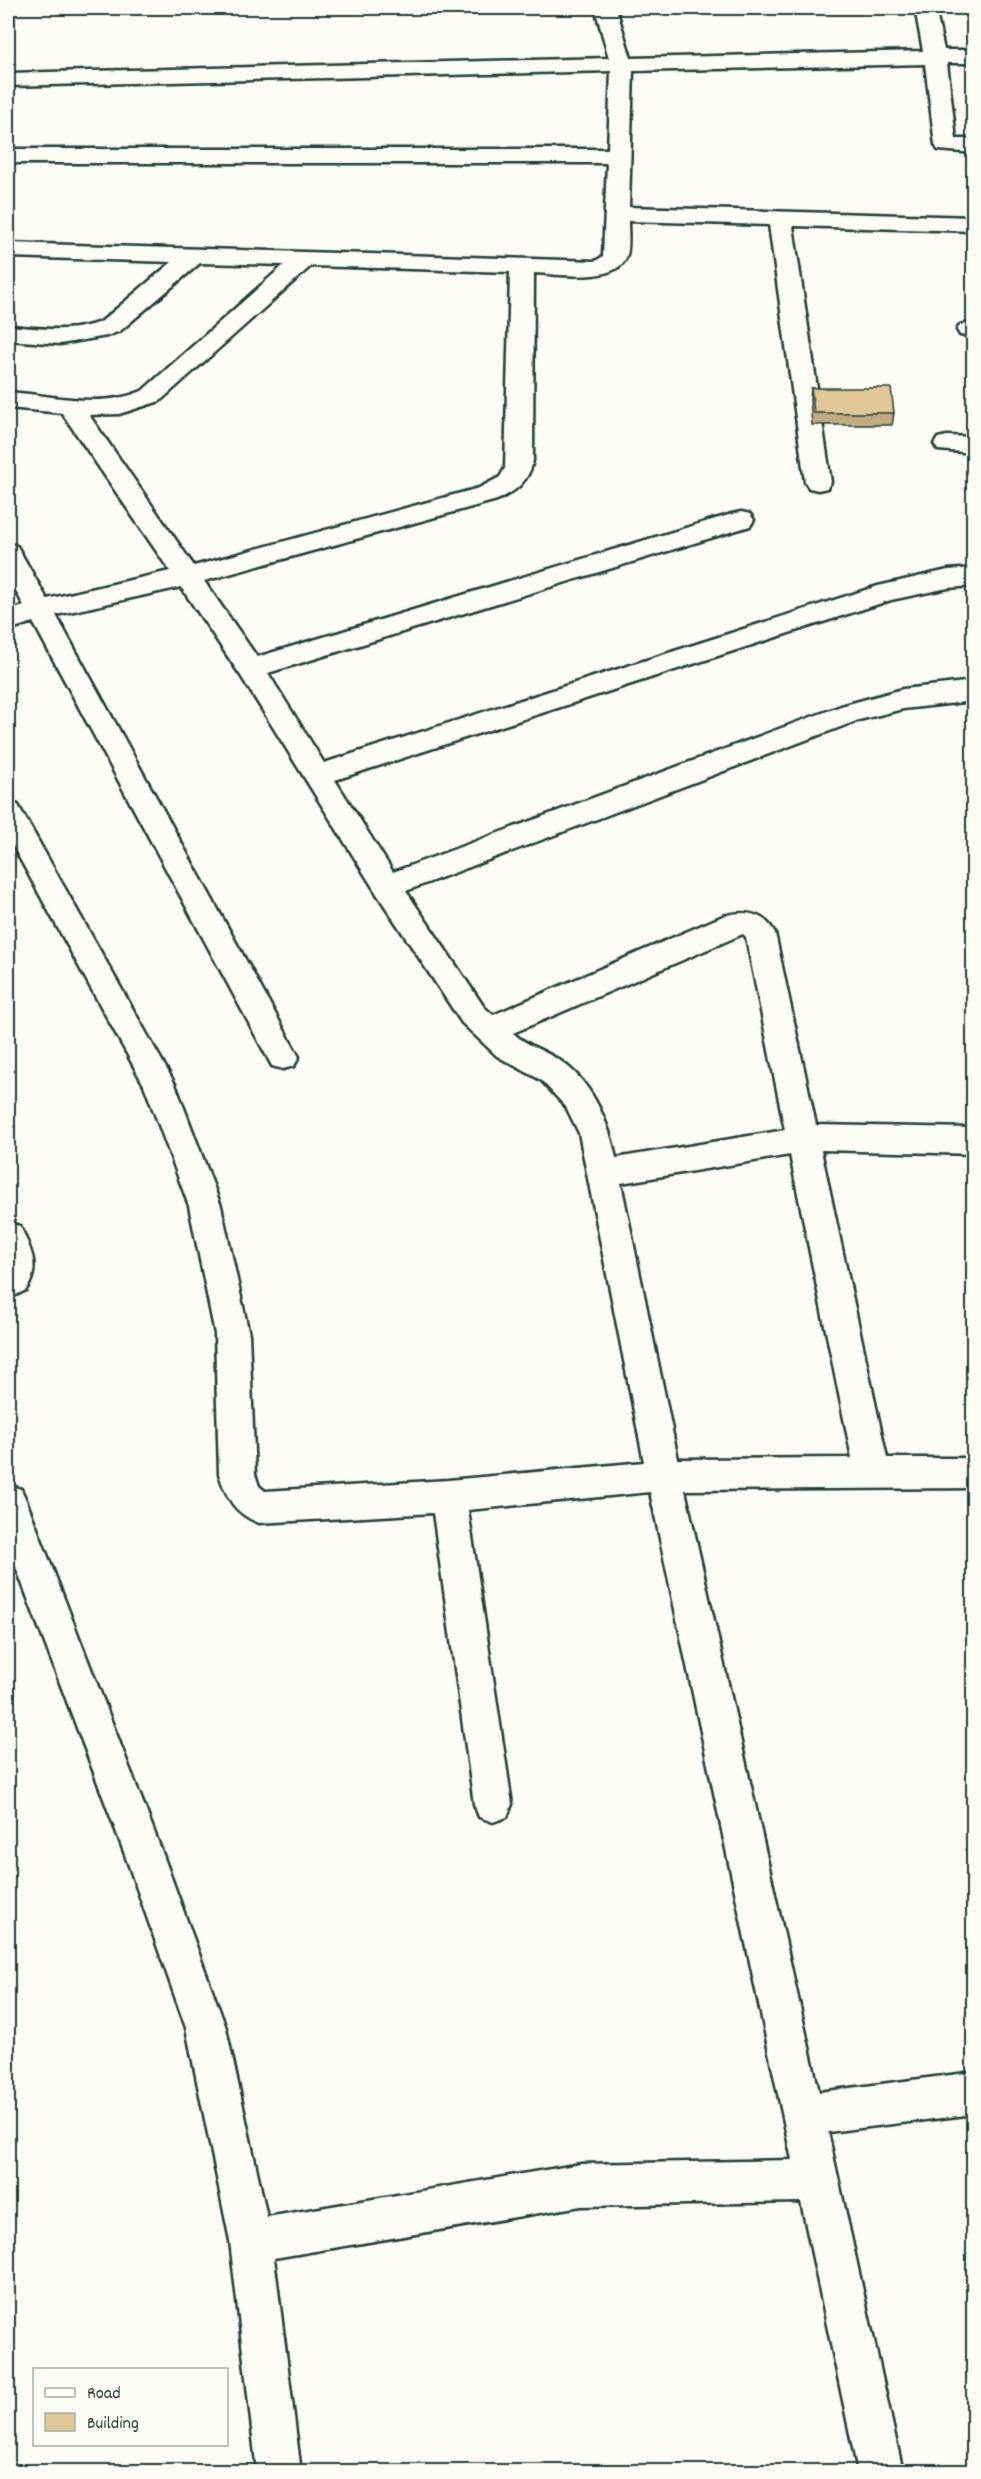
<svg xmlns="http://www.w3.org/2000/svg" width="981" height="2479" font-family="Dekko,sans-serif">
<style>
.lines{fill:none;stroke-linecap:round;stroke-linejoin:round}
.street-casing{stroke:#1f3d34;stroke-width:5}
.street{fill:#fdfcf7;fill-rule:evenodd}
.wall{fill:#c1ac82;stroke:#1f3d34;stroke-width:1.5}
.building{fill:#e0c897;stroke:#1f3d34;stroke-width:1.5}
</style>
<rect width="100%" height="100%" fill="#fdfcf7"/>
<filter id="ink" filterUnits="userSpaceOnUse"><feTurbulence type="fractalNoise" baseFrequency=".0167" numOctaves="2"/><feDisplacementMap in="SourceGraphic" scale="12" xChannelSelector="R" yChannelSelector="G"/><feConvolveMatrix kernelMatrix="1 2 1 2 8 2 1 2 1" color-interpolation-filters="sRGB"/></filter>
<g filter="url(#ink)">
<g class="lines">
<defs>
<path id="street" d="M595 8H616L631 58 923 51 915 8H935L944 50H974V63H947L956 139H974V153L938 150 935 145 925 64 633 71 629 207 974 217V231L793 226 831 482 827 488 818 490 809 488 805 482 769 225 628 221C628 232 630 249 626 258 614 284 557 274 534 273L533 461C528 482 516 491 497 500L204 581 257 657 732 514 741 512 750 514 754 520 750 526 268 673 324 763 878 586 948 570 974 568V586L948 588 891 600 335 780 393 872 841 706 903 689 974 681V701L903 709 859 720 406 891 484 1007 493 1015 723 916C745 910 764 912 775 933L816 1125 974 1128V1154L821 1150 887 1458H974V1488L685 1490 819 2092 974 2072V2114L828 2132 903 2472H858L801 2202 581 2206 274 2258 301 2472H257L230 2241 186 2028 124 1852 8 1546V1485L21 1489 26 1500 162 1852 226 2028 267 2217 581 2164 792 2160 650 1492 468 1510 512 1804 507 1817 493 1822 479 1817 474 1804 433 1513 259 1523C234 1513 227 1498 219 1474L215 1334 189 1206 144 1085 8 837V802L18 805 175 1084 221 1206 249 1334 255 1474 259 1486 265 1491 448 1480 644 1462 579 1133 566 1107 541 1080 497 1056 462 1023 377 894 241 676 181 587 56 615 299 1057 294 1066 283 1069 272 1066 33 622 8 630V611L24 606 8 576V543L17 546 47 599 170 571 62 413 8 408V392C52 395 100 409 142 391L284 265 200 263 120 331 107 336 60 344 8 340V326C40 328 71 334 102 321L172 262 8 257V243L596 261 603 256 607 163H8V149H608L611 71 8 86V73L609 58ZM311 266 510 272 505 468 500 477 479 488 194 566 89 415 119 414 160 401ZM743 934 746 937 785 1130 616 1158C609 1123 592 1083 562 1062 546 1051 527 1046 513 1033ZM790 1155 852 1458 678 1459 621 1183Z
M969 323H974V337L960 335 957 330 960 325Z
M947 436 974 437V453L938 450 934 444 938 438Z
M8 1223 20 1226C31 1250 41 1267 26 1290L8 1299Z"/>
</defs>
<use href="#street" class="street-casing"/>
<use href="#street" class="street"/>
</g>
<path class="wall" d="M811 388 894 413 892 425H812L810 400Z"/>
<path class="building" d="M811 388H891L894 413H814Z"/>
</g>
<rect width="981" height="2479" fill="none" stroke="#fdfcf7" stroke-width="30"/>
<rect x="15" y="15" width="951" height="2449" fill="none" stroke="#1f3d34" stroke-width="2" filter="url(#ink)"/>
<rect x="33" y="2368" width="195" height="78" fill="#fdfcf7" stroke="#a4b0a9" stroke-width="1.5"/>
<rect x="45" y="2388" width="30" height="9" fill="#fdfcf7" stroke="#a4b0a9" stroke-width="1.5"/>
<text x="87" y="2398" font-size="18" fill="#1f3d34">Road</text>
<rect x="45" y="2413" width="30" height="18" fill="#e0c897" stroke="#a4b0a9" stroke-width="1.5"/>
<text x="87" y="2428" font-size="18" fill="#1f3d34">Building</text>
</svg>
